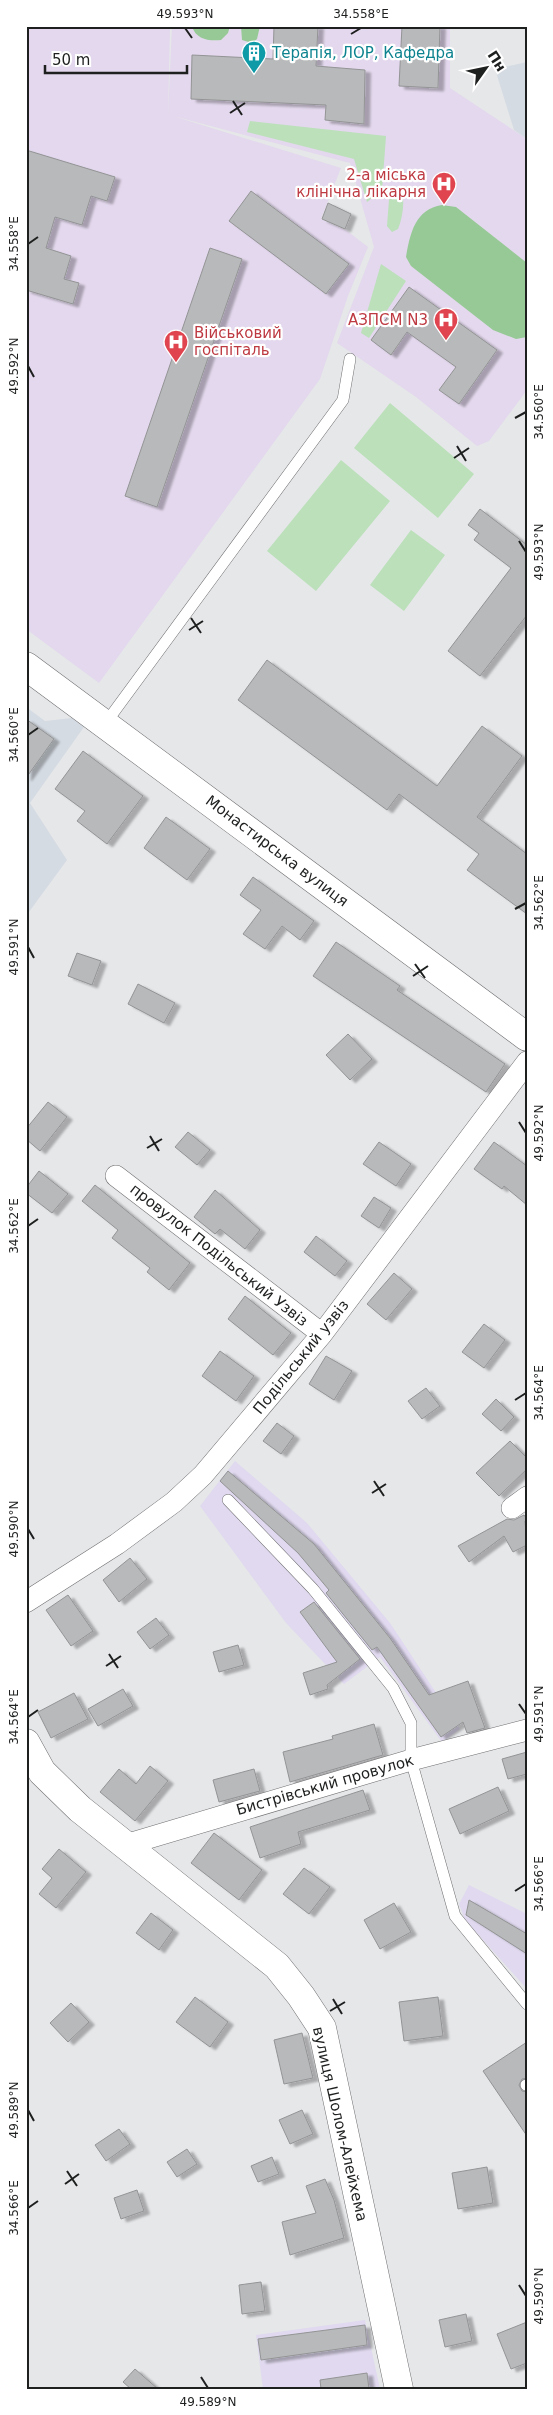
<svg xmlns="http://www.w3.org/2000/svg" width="553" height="2415" font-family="'DejaVu Sans',sans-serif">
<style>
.built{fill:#d5dbe3}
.industrial{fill:#e0d9ef}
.medical{fill:#e3d8ed}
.green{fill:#bbe0ba}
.forest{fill:#96c995}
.building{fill:#b8b9ba;stroke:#939495;filter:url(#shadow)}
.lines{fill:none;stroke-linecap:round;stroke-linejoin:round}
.service-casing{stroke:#6f6f71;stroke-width:12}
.minor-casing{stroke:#6f6f71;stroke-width:22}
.tertiary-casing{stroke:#6f6f71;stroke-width:29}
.secondary-casing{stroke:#6f6f71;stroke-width:29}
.service{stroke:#fff;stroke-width:11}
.minor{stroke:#fff;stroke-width:21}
.tertiary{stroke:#fff;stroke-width:28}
.secondary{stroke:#fff;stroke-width:28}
.ticks{fill:none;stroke:#1e1f1f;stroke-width:2}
.labels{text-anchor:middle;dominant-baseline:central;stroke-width:4.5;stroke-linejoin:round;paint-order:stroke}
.culture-label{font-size:15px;fill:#0d838f;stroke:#fff;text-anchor:start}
.health-label{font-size:15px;fill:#be3a42;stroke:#fff;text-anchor:end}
.street-label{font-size:15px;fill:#1e1f1f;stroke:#fff}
.neatline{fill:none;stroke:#1e1f1f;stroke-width:2}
.ticks-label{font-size:12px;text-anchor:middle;fill:#1e1f1f}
</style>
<defs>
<filter id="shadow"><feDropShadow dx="5.5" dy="3" stdDeviation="1" flood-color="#0004"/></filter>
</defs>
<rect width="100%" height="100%" fill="#e6e7e9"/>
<path class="built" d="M527 62V139L514 130 495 69Z
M26 707 45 721 72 718 84 727 30 803 67 860 26 916Z"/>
<path class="industrial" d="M235 1461 307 1523 390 1623 460 1729 442 1742 380 1657 344 1684 286 1623 200 1506Z
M469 1885 527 1914V1989L465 1920 459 1904Z
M365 2320 380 2389H263L256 2335Z"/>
<path class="medical" d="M26 26H170L168 116 172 26H450V88L527 139V390L489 441 477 446 416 397 337 343 374 247 350 163 173 116 341 168 321 219 346 230 368 247 348 296 320 379 99 683 26 629Z"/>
<path class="green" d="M250 121 386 136 382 190 367 202 354 159 247 132Z
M398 190 402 193C405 203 402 219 398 229L392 232 387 226 389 200Z
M381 264 406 281 369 338 361 333Z
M390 403 474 474 438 518 354 448Z
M341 460 390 501 316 591 267 551Z
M411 530 445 555 404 611 370 585Z"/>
<path class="forest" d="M192 26H230L228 33 221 40C209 41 196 40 192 26Z
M241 26H260L257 39 252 43 242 40Z
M442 205 456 207 527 263V337L516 339 493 330 411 266 406 257C410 234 415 209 442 205Z"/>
<path class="building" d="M274 26H318L316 66 365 70 364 124 325 120 326 105 191 99 192 55 273 59Z
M402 26H440L438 88 399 86Z
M26 150 115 177 107 201 91 196 82 225 55 217 46 248 71 256 64 279 79 283 73 304 26 290Z
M251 191 349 264 326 294 229 221Z
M328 203 351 214 345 229 322 219Z
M210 248 242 259 157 507 125 496Z
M409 287 497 350 459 404 439 390 456 367 407 332 391 355 371 340Z
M480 509 527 545V615L480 676 448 651 511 568 474 540 479 533 468 525Z
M267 660 437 786 482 726 522 756 477 817 527 854V914L467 870 479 854 399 794 387 810 238 700Z
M26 719 54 739 26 778Z
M83 751 143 796 107 844 77 821 85 811 55 789Z
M166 817 210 849 187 880 144 848Z
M253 877 314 921 300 940 282 926 265 949 243 934 261 910 240 895Z
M336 942 400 986 397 990 505 1064 486 1092 313 976Z
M77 953 101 961 92 985 68 976Z
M138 984 175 1003 164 1023 128 1004Z
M348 1034 372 1059 350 1080 326 1055Z
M48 1102 67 1117 40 1151 26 1139V1129Z
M188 1132 210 1150 197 1165 175 1147Z
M379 1142 411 1164 396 1186 363 1164Z
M494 1142 527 1166V1205L504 1186 502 1189 474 1169Z
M39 1171 68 1194 52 1213 26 1193V1188Z
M95 1185 190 1263 169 1290 147 1272 150 1268 112 1238 118 1230 82 1201Z
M215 1190 260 1230 245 1249 220 1229 215 1234 194 1217Z
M374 1197 391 1208 379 1228 361 1216Z
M316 1236 347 1261 335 1276 304 1252Z
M394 1273 412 1289 386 1320 367 1304Z
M245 1296 291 1333 273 1355 228 1319Z
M484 1324 505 1340 484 1368 462 1352Z
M220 1351 254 1376 236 1401 202 1376Z
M326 1356 352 1371 334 1400 309 1384Z
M426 1388 440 1406 422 1419 408 1401Z
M496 1399 514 1417 501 1431 482 1414Z
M277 1423 294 1436 281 1454 263 1441Z
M510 1441 527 1458V1469L499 1496 476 1473Z
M228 1471 314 1544 390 1638 429 1695 468 1681 485 1728 467 1733 463 1722 441 1737 377 1647 372 1650 326 1593 329 1590 298 1553 220 1481Z
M524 1515 527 1519 525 1521 527 1545 513 1552 504 1536 469 1562 458 1546 507 1519 514 1520Z
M130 1558 147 1579 119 1602 103 1580Z
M68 1595 93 1631 71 1646 46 1610Z
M314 1602 360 1659 327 1685 328 1689 310 1695 303 1673 337 1662 300 1612Z
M156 1618 169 1635 150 1649 137 1632Z
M238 1645 244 1665 219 1672 213 1652Z
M123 1689 133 1706 98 1726 88 1709Z
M74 1693 88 1719 51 1738 38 1712Z
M374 1724 383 1755 290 1782 283 1752 333 1739 332 1736Z
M527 1752V1774L508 1779 502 1759Z
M150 1766 168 1781 135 1821 100 1792 119 1769 136 1784Z
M254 1769 260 1791 219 1802 213 1780Z
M498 1787 509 1811 460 1834 449 1809Z
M363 1790 370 1810 298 1832 301 1844 260 1858 250 1827Z
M214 1833 262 1870 239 1900 191 1863Z
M59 1849 86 1872 56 1908 39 1894 52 1878 42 1869Z
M304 1868 330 1887 309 1914 283 1894Z
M469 1900 527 1934V1954L466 1915Z
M394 1903 411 1932 380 1949 364 1920Z
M151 1913 173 1930 159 1950 136 1933Z
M195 1997 228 2022 210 2047 176 2022Z
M438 1997 443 2036 404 2041 399 2002Z
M71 2003 89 2022 68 2042 50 2023Z
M302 2033 313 2078 284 2084 274 2040Z
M527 2042V2078L522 2079 519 2085 522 2091 527 2092V2136L483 2071Z
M302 2110 313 2134 290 2144 279 2120Z
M119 2129 130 2144 106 2161 95 2145Z
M187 2149 197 2164 177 2177 167 2162Z
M272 2157 279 2174 258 2182 251 2166Z
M487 2167 493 2203 458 2209 452 2173Z
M325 2179 334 2200 344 2238 290 2255 282 2222 316 2213 306 2186Z
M137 2190 144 2211 121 2219 114 2198Z
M261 2282 265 2311 242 2314 239 2285Z
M466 2314 472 2341 445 2347 439 2320Z
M527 2322V2363L511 2369 497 2334Z
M365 2325 367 2345 261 2360 258 2339Z
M135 2369 158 2389H131L123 2382Z
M367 2373 369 2389H321L320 2380Z"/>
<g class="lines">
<defs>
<path id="service" d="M105 724 343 400 350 359
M228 1500 313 1589 393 1688 411 1723V1760L455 1916 527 2004
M526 2085H527"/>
<path id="minor" d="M116 1176 322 1334
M512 1508 527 1497
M26 1602 117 1544 174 1502 203 1475 322 1334 527 1062
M125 1845 411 1760 527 1730"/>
<path id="tertiary" d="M26 666 527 1037"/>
<path id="secondary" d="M26 1743 42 1772 80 1809 277 1966 301 1996 322 2028 399 2389"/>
</defs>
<use href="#service" class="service-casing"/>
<use href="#minor" class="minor-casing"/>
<use href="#tertiary" class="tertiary-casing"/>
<use href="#secondary" class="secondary-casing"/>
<use href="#service" class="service"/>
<use href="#minor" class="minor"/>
<use href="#tertiary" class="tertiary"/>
<use href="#secondary" class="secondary"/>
</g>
<path class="ticks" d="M185 28 192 38M351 34 361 28M233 101 242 115M230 113 245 103M28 244 38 237M28 366 34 377M515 418 526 412M457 446 466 461M454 458 469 448M519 541 526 552M191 618 201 633M189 630 203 621M28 735 38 728M515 909 526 903M28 947 34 958M415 964 425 978M413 976 428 966M519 1122 526 1133M150 1136 159 1151M147 1148 162 1139M28 1226 38 1219M515 1400 526 1393M374 1481 384 1496M372 1493 386 1484M28 1529 34 1539M109 1654 118 1668M106 1666 121 1656M519 1704 526 1714M28 1717 38 1710M515 1891 526 1884M333 1999 342 2014M330 2011 345 2002M28 2110 34 2121M67 2171 77 2186M65 2184 79 2174M28 2208 38 2201M519 2285 526 2296M201 2377 208 2388"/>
<defs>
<symbol id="building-pin" viewBox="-11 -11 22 30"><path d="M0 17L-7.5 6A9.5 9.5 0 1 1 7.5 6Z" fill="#0f9aa8" stroke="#fff"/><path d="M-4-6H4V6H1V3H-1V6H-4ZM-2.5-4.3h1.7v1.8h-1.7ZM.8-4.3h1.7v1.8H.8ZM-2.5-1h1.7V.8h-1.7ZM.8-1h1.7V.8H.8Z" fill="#fff"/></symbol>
<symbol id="hospital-pin" viewBox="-11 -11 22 30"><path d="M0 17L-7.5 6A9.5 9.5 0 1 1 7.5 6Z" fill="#e0444e" stroke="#fff"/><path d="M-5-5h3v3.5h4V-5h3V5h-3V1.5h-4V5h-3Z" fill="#fff"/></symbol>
</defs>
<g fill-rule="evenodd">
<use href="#building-pin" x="240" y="39" width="28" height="38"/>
<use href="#hospital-pin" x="430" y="170" width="28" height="38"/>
<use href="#hospital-pin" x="432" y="306" width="28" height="38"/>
<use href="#hospital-pin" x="162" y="328" width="28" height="38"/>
</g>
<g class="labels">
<g class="culture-label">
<text x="272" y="53">Терапія, ЛОР, Кафедра</text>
</g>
<g class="health-label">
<text x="426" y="175">2-а міська<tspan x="426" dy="17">клінічна лікарня</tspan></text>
<text x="428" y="320">АЗПСМ N3</text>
<text x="194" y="333" text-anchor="start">Військовий<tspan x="194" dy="17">госпіталь</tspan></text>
</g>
<g class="street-label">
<text transform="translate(277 851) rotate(37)">Монастирська вулиця</text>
<text transform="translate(219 1255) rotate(38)">провулок Подільський Узвіз</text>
<text transform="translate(301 1357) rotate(-51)">Подільський узвіз</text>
<text transform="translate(325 1785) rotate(-16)">Бистрівський провулок</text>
<text transform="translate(340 2124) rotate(77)">вулиця Шолом-Алейхема</text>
</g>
</g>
<rect width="553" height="2415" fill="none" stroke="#ffffff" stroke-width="55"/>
<g transform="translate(486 68) rotate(57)" stroke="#ffffff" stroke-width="4" paint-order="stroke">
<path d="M0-4L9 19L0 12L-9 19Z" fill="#1e1f1f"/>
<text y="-8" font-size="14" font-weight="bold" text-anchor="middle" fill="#1e1f1f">Пн</text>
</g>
<path d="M45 65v8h142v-8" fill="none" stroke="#1e1f1f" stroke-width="2.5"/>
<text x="52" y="65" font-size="15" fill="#1e1f1f" stroke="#ffffff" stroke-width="4" paint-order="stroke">50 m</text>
<rect x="28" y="28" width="498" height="2360" class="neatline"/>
<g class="ticks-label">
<text x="185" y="18">49.593°N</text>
<text x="361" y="18">34.558°E</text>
<text transform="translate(14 244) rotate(-90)" y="4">34.558°E</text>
<text transform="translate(14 366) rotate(-90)" y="4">49.592°N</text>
<text transform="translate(539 412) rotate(-90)" y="4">34.560°E</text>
<text transform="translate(539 552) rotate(-90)" y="4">49.593°N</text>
<text transform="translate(14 735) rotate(-90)" y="4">34.560°E</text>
<text transform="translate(539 903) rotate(-90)" y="4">34.562°E</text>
<text transform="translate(14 947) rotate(-90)" y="4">49.591°N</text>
<text transform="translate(539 1133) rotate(-90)" y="4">49.592°N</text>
<text transform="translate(14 1226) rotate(-90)" y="4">34.562°E</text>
<text transform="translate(539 1393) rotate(-90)" y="4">34.564°E</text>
<text transform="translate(14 1529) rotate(-90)" y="4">49.590°N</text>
<text transform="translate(539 1714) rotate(-90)" y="4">49.591°N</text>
<text transform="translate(14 1717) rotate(-90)" y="4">34.564°E</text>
<text transform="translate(539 1884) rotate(-90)" y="4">34.566°E</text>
<text transform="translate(14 2110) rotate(-90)" y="4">49.589°N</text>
<text transform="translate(14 2208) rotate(-90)" y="4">34.566°E</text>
<text transform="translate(539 2296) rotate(-90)" y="4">49.590°N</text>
<text x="208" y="2406">49.589°N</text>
</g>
</svg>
